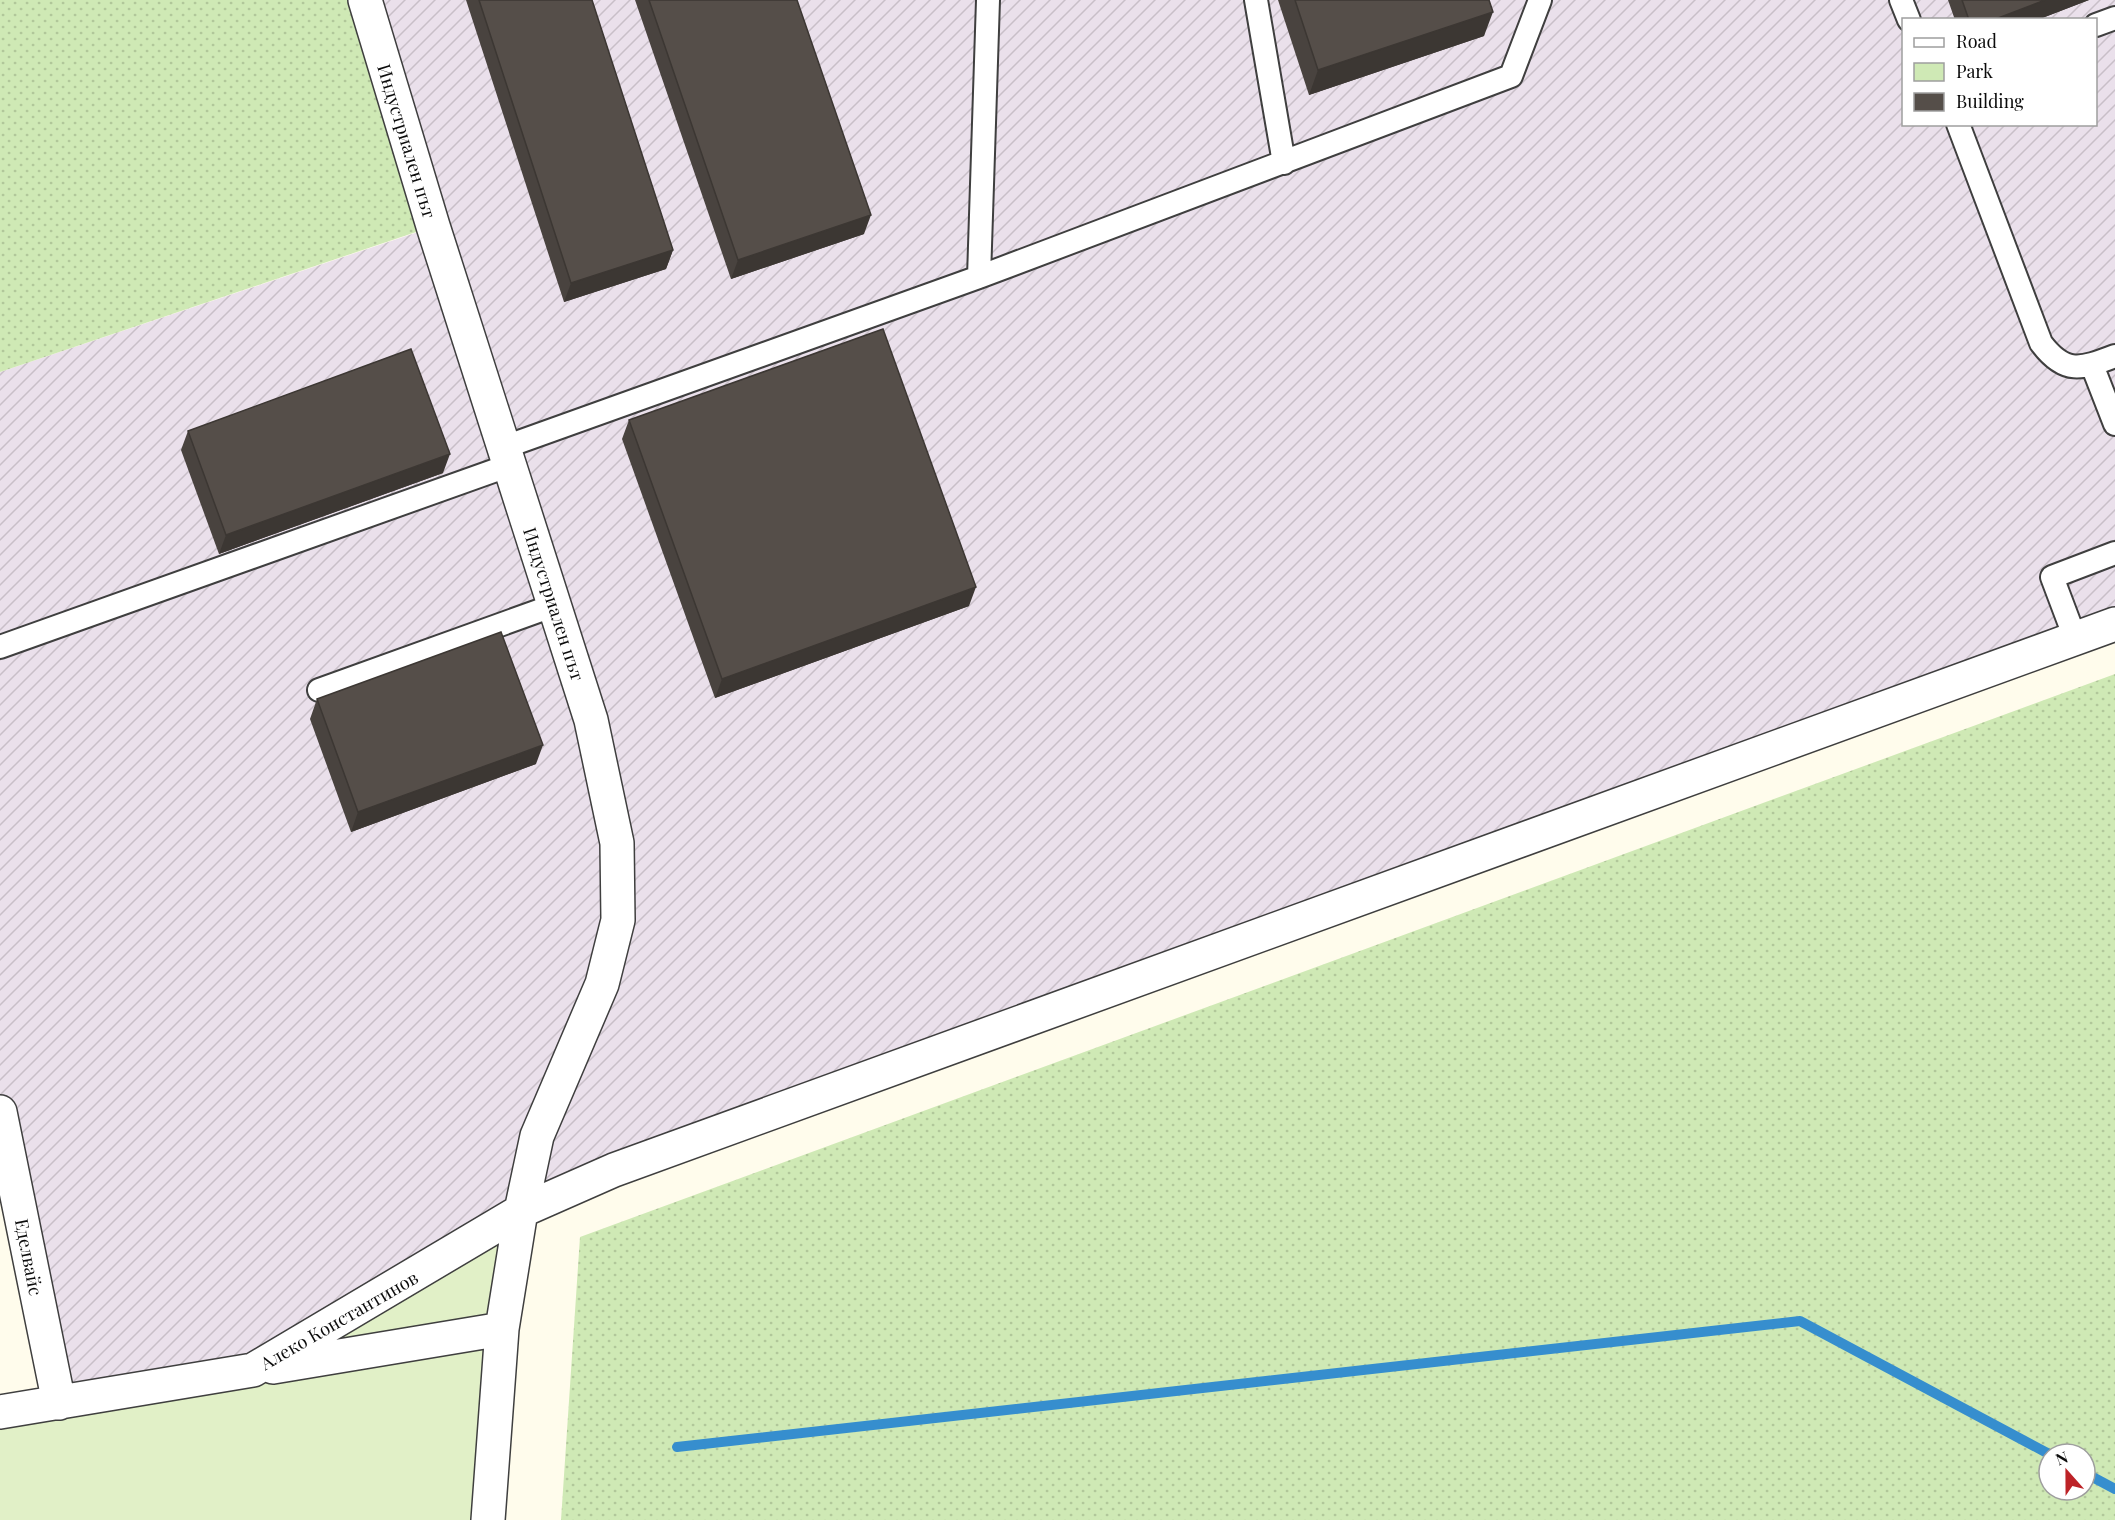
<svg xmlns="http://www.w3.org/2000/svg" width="2115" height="1520" font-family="'Playfair Display',serif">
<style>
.industrial{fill:url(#industrial-furrows);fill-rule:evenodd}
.green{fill:url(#green-dots);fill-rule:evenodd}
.pitch{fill:#e1f0c7}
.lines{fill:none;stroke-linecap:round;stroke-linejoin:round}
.stream{stroke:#368ece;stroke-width:10}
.lane-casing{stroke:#3f3f3f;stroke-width:26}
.street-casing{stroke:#3f3f3f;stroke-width:36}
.lane{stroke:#fff;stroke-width:22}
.street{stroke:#fff;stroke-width:33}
.wall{fill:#49433f}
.shaded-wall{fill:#3c3733}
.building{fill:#554e49;stroke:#3c3733;stroke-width:1.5}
.labels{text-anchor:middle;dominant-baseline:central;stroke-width:6;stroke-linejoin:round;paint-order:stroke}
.street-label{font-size:18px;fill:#0c0c0c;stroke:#fff}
</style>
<defs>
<pattern id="industrial-furrows" width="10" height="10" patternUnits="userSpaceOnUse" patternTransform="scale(1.5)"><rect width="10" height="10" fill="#eae0eb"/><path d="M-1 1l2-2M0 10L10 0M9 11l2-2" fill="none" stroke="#c8bfc8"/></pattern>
<pattern id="green-dots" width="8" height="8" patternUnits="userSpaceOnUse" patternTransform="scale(1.5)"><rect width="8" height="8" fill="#cfe9b5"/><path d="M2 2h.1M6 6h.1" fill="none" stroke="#b1c79a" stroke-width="1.8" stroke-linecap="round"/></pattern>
</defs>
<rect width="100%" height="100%" fill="#fffcec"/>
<path class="industrial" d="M365 0H2115V624L614 1170 253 1370 59 1403 0 1112V372L433 227ZM1904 20H2096V124H1904Z"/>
<path class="green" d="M0 0H351L419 231 0 372Z
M2115 674V1520H561L580 1237ZM2049 1454H2085V1490H2049Z"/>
<path class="pitch" d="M521 1211 488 1520H0V1412L253 1370Z"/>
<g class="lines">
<path class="stream" d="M677 1447 1800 1321 2049 1454
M2085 1473 2115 1489"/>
<defs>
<path id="lane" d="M1256 0 1284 163
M1901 0 1909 20
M2096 25 2115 18
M1958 124 2041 343C2065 375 2081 369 2115 356
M979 277 988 0
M2092 365 2115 424
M505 447 979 277 1511 76 1540 0
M2075 638 2052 577 2115 553
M0 647 510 465
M319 690 555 605"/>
<path id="street" d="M365 0 433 226 591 720 617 843 618 920 602 984 537 1136 521 1211 502 1329 488 1520
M0 1112 59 1403
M273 1367 502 1329
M0 1412 253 1370 521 1211 614 1170 2115 624"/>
</defs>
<use href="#lane" class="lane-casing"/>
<use href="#street" class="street-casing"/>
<use href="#lane" class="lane"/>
<use href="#street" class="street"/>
</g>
<path class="wall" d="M466 0H592L673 250 666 269 564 302Z
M635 0H797L864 234 731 279Z
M1278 0H1489L1484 36 1309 95Z
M1948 0H2089L2037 20H1955Z
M629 420 969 606 715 698 622 439Z
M188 431 443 473 219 554 181 450Z
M317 699 536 764 351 832 310 719Z"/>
<path class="shaded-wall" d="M2045 0H2089L2037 20H1993Z
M1493 12 1484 36 1309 95 1318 70Z
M871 215 864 234 731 279 738 260Z
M673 250 666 269 564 302 571 283Z
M450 454 443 473 219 554 226 535Z
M976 587 969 606 715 698 722 679Z
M543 745 536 764 351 832 358 812Z"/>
<path class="building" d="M479 0H592L673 250 571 283Z
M649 0H797L871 215 738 260Z
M1295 0H1489L1493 12 1318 70Z
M1962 0H2045L1993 20H1969Z
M883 329 976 587 722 679 629 420Z
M411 349 450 454 226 535 188 431Z
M501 632 543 745 358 812 317 699Z"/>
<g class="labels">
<g class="street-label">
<text transform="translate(407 141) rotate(73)">Индустриален път</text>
<text transform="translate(554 604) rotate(72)">Индустриален път</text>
<text transform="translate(29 1257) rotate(79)">Еделвайс</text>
<text transform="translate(339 1320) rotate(-30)">Алеко Константинов</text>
</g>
</g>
<rect x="1902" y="18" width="195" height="108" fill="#ffffff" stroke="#9e9e9e" stroke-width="1.5"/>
<rect x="1914" y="38" width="30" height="9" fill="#ffffff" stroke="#9e9e9e" stroke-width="1.5"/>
<text x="1956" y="48" font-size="18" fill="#0c0c0c">Road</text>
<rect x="1914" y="63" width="30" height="18" fill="#cfe9b5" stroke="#9e9e9e" stroke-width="1.5"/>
<text x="1956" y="78" font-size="18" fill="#0c0c0c">Park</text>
<rect x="1914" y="93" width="30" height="18" fill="#554e49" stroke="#9e9e9e" stroke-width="1.5"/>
<text x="1956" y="108" font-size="18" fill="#0c0c0c">Building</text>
<g transform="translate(2067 1472) rotate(339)"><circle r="28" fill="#ffffff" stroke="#9e9e9e" stroke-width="1.5"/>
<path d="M0-4.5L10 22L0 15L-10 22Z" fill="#bd2327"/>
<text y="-9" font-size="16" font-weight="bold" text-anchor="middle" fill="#0c0c0c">N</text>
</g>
</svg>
